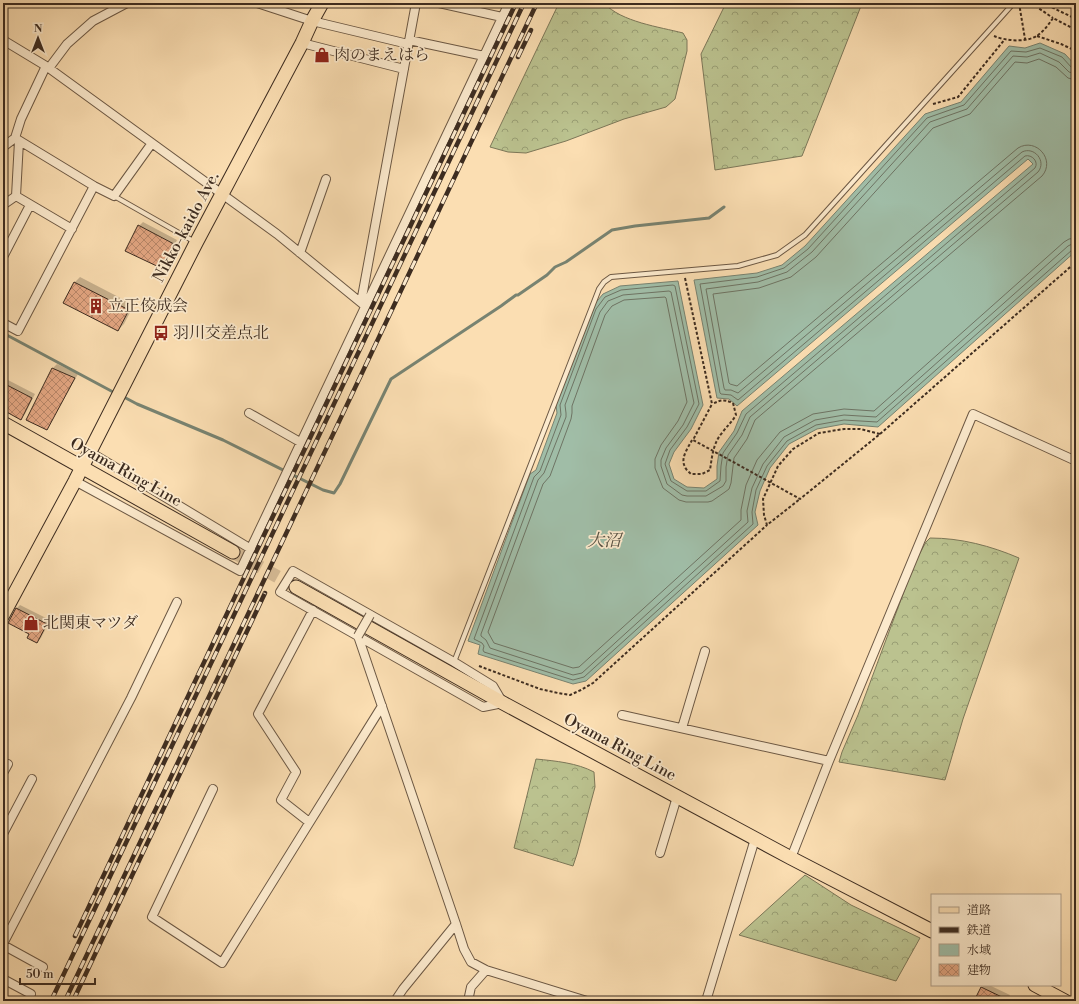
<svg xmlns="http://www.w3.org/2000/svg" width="1079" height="1004" font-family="'Libre Bodoni','Noto Serif JP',serif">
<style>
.forest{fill:url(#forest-crowns);stroke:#7c7758}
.water{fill:#a0bda7;stroke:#788371}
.shadow{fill:#0003}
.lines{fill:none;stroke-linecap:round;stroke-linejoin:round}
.shore{stroke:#6e7464;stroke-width:1}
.stream{stroke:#788371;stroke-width:3}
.building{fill:url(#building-cross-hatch);stroke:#3d2c20}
.primary-tunnel{stroke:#d5ba95;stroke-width:13;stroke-dasharray:13 6;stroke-linecap:butt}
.service-casing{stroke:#6c5844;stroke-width:6}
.minor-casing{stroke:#6c5844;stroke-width:10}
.primary-casing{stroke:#3d2c20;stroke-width:15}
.trunk-casing{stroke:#3d2c20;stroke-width:15}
.path{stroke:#3d2c20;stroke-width:2;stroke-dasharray:3 2;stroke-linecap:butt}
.service{stroke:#fceacd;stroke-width:4}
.minor{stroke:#fceacd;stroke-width:8}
.primary{stroke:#fbdeb2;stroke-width:13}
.trunk{stroke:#fbdeb2;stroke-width:13}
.rail-casing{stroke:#3d2c20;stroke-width:4.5}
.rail{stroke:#fceacd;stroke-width:3;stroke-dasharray:9;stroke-linecap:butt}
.minor-bridge-casing{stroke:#6c5844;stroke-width:10;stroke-linecap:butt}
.minor-bridge{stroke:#fceacd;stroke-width:8}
.labels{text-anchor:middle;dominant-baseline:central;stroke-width:3.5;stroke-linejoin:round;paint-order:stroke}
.poi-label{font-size:16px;fill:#3d2c20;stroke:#fceacd;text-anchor:start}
.street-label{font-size:16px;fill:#3d2c20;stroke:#fceacd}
.water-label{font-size:17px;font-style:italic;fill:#565042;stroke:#fceacd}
</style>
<defs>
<pattern id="forest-crowns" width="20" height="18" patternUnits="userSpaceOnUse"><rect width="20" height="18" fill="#bbc28f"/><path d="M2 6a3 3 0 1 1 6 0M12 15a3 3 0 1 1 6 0" fill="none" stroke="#999e74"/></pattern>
<pattern id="building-cross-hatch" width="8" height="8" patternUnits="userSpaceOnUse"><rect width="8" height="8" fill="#e2a581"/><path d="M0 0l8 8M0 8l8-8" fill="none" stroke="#b88769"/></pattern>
</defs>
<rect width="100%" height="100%" fill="#fbdeb2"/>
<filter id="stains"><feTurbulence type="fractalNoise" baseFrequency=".005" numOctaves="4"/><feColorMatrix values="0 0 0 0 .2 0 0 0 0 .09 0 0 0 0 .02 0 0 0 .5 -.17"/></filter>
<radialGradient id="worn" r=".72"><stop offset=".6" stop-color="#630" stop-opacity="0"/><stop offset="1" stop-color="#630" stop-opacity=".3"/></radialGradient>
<path class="forest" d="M559 3H604C621 22 660 27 683 33L687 40V51L675 99 666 107 624 119 566 141 526 153 508 152 490 147Z
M726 3H850L861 6 802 156 715 170 701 54Z
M930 538C961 538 991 546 1019 558L963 719 945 780 839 762 842 752 858 715 915 562 926 542Z
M536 759C556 761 577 763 594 772L595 787 577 854 573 866 514 848Z
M805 875 851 905 920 938 896 981 739 935Z"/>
<path class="water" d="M1040 43 1065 54 1076 66V251L878 427 844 424 817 429 789 444 770 468 760 491 755 512 758 525 586 681 573 684 478 654 480 645 468 641 530 474 536 470 557 413 556 405 592 307 603 294 620 286 678 281 703 405 691 429 674 452 669 464 674 479 687 487 704 488 717 479V466L719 452 734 431 742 411 1033 164 1028 159 737 406 729 399 717 398 694 280 757 273 782 265 805 246 925 114 961 102 1009 46 1025 48Z"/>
<path class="shadow" d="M143 222 177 240 165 263 161 266 127 251 139 226Z
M80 277 134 305 124 324 118 330 65 302 75 282Z
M57 364 78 374 50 424 46 428 27 420 53 368Z
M6 379 35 394 25 414 21 418 3 409V382Z
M20 605 50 620 41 638 37 642 30 633 16 609Z
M984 985H989L1010 995 1007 1001H975L982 987Z"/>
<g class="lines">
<path class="shore" d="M1076 69 1072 68 1062 57 1040 48 1026 52 1011 51 964 105 927 118 808 249 784 268 757 277 700 284 720 393 721 394 731 395 738 400 1025 156C1032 154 1039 162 1035 168L746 414 737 433 723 453 721 466 720 481 706 491H687L671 481 665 464 670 450 687 427 699 404 675 286 673 285 621 290 605 297 596 309 560 405 561 415 540 471 534 477 474 639 482 643 484 646 483 650 484 652 573 680 584 677 753 524 752 512 756 490 767 466 787 441 816 425 844 420 877 422 1072 250 1076 249
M1076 74 1069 72 1059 62 1040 53 1027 57 1013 56 967 109 930 122 812 252 787 272 758 282 706 289 724 388 725 390H731L738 393 1022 152C1034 146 1047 161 1038 172L750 417 742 435 728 455 726 467V481L723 486 706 496H687L682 495 667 484 661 466V460L666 448 683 425 694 403 671 292 669 291 623 295 608 301 600 312 565 405 566 413V417L544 473 538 480 481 634V636L486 640 490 648 573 675 582 673 748 522 747 511 752 488 763 464 784 437 815 420 844 415 876 417 1068 246 1072 244H1076
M1076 80 1068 78 1056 67 1039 59 1027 63 1015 62 970 114 933 128 816 257 791 277 759 288 713 294 729 383 730 384 737 386 1018 148C1036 137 1056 160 1042 176L755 420 747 439 734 458 731 483 729 489 725 492 712 501 708 502H686L679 500 663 488 655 468V459L661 445 678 421 687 402 666 298 665 297 624 300 612 306 605 315 572 406V413L571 419 550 476 543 484 488 632 494 643 573 668 579 667 741 520V510L746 485 757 460 780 432 813 414 844 409 874 411 1064 242 1069 239 1076 238"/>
<path class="stream" d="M3 333 115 393
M122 396 137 404 223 440 323 490 334 493 340 484 391 379 501 306 516 295H518L547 275 555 267 566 262 612 230 635 226 709 218 724 207"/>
</g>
<path class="building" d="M138 225 174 244 161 268 125 251Z
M74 282 129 310 118 331 63 303Z
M52 368 75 378 47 430 26 420Z
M3 383 32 398 21 420 3 410Z
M16 608 47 624 37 643 27 638 29 634 8 623Z
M981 987 1006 999 1005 1001H974Z"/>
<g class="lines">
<path class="primary-tunnel" d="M233 552 296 587"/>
<defs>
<path id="service" d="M114 196 195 242
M454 662 599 289 604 282 611 277 738 266 777 255 805 235 1003 15 1011 6 1010 3"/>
<path id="minor" d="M257 3 312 21 408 44
M439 3 502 17
M3 40 46 66 277 234 365 306
M409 40 484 56
M302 43 404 69
M49 68 67 44 93 21 127 3
M15 138 21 119 46 66
M19 141 16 196 72 229
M3 147 15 138 94 186 114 196 152 143
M3 205 16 196
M300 253 326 179
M3 257 30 205
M365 306 362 297 416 3
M3 323 18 331 94 186
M249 413 300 442
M90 452 251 549
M75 481 240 571 509 3
M293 571 454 662 493 686 503 703 483 707 280 592Z
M358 636 456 924 464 949 471 962 486 970 587 1001
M622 715 829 761
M682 728 705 651
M3 773 8 764
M213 789 152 917 222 963 382 706
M309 822 281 800 296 772 258 714 313 610
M3 834 32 779
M660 853 677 797
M791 858 829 761 973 414 1076 461
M3 944 131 698 177 602
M3 945 43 967
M3 979 31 994
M395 1001 403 989 456 924
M468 1001 471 987 486 970
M706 1001 755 839"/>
<path id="primary" d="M3 423 233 552
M296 587 503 703 791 858 932 931
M1035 985 1065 1001"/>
<path id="trunk" d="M3 615 75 481 196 243 302 43 312 21 322 3"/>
</defs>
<use href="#service" class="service-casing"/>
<use href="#minor" class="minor-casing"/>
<use href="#primary" class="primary-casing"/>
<use href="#trunk" class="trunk-casing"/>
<path class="path" d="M1019 3 1025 39
M1031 3 1053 18
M1043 3 1076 19
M994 36C1006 41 1027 43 1038 35 1044 31 1049 24 1053 18L1076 30
M1037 36 1061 44 1076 51
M933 104 958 97 1005 39
M685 278 712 404 693 440C728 459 764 479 800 499L880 434 860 429H844L819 433 793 449 778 466 763 499 764 515 767 525 800 499
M880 434 1076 262
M692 440C688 448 680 458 685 467 686 470 689 472 691 474H702L710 470C712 457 713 443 722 433 727 426 732 422 736 415L733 403C723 399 721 400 712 404
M479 666 540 689 558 693 570 695 581 690 593 683 767 525"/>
<use href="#service" class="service"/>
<use href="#minor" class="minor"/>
<use href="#primary" class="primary"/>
<use href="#trunk" class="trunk"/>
<defs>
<path id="rail" d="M518 57 531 30
M75 936 240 586 516 3
M51 1001 524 3
M65 1001 537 3
M73 1001 265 593"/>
</defs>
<use href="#rail" class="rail-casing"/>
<use href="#rail" class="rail"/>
<defs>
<path id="minor-bridge" d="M358 636 370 615"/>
</defs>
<use href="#minor-bridge" class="minor-bridge-casing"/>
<use href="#minor-bridge" class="minor-bridge"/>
</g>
<defs>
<symbol id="shop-bare" viewBox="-9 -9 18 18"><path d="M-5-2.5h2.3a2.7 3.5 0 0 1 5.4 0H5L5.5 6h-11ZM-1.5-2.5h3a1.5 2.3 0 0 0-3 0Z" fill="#8f2418" stroke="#fceacd" stroke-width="2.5" paint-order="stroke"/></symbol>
<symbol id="building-bare" viewBox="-9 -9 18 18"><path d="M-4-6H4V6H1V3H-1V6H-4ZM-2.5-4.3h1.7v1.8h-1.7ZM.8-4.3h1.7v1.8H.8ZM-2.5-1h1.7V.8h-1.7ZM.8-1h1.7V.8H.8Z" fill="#8f2418" stroke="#fceacd" stroke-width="2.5" paint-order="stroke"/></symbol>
<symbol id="bus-bare" viewBox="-9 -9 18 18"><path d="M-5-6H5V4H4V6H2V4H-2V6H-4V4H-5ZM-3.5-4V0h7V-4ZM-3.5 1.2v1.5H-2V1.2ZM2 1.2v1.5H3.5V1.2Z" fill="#8f2418" stroke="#fceacd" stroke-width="2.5" paint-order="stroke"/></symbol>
</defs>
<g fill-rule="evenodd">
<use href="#shop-bare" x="311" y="44" width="22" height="22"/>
<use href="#building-bare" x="85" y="295" width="22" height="22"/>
<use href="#bus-bare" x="150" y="322" width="22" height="22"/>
<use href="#shop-bare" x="20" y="612" width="22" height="22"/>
</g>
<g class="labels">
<g class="poi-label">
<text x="334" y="55">肉のまえはら</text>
<text x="108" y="306">立正佼成会</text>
<text x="173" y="333">羽川交差点北</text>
<text x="43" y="623">北関東マツダ</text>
</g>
<g class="street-label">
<text transform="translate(186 227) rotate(-62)">Nikko-kaido Ave.</text>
<text transform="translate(126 472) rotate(29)">Oyama Ring Line</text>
<text transform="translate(620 747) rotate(28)">Oyama Ring Line</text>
</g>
<g class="water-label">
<text x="604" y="541">大沼</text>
</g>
</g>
<rect width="1079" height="1004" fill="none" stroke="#fbdeb2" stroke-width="16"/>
<rect x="4" y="4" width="1071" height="996" fill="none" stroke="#3d2c20" stroke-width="2"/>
<rect x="8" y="8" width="1063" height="988" fill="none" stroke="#3d2c20"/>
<rect x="931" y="894" width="130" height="92" fill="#fceacd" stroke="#b09e88"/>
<rect x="939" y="907" width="20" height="6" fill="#fbdeb2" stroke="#b09e88"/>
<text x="967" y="914" font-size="12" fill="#3d2c20">道路</text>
<rect x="939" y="927" width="20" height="6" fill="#3d2c20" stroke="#b09e88"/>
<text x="967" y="934" font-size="12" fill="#3d2c20">鉄道</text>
<rect x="939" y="944" width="20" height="12" fill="#a0bda7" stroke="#b09e88"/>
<text x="967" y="954" font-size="12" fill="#3d2c20">水域</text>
<rect x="939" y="964" width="20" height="12" fill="url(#building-cross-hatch)" stroke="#b09e88"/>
<text x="967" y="974" font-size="12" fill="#3d2c20">建物</text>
<g transform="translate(38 38)" stroke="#fceacd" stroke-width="3" paint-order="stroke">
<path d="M0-3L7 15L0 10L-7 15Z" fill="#3d2c20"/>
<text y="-6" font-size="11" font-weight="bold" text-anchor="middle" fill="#3d2c20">N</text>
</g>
<path d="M20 978v6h75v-6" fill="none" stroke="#3d2c20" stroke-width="2"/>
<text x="26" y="978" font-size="12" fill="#3d2c20" stroke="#fceacd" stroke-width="3" paint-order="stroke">50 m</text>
<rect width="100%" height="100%" filter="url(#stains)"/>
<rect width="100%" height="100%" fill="url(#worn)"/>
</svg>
